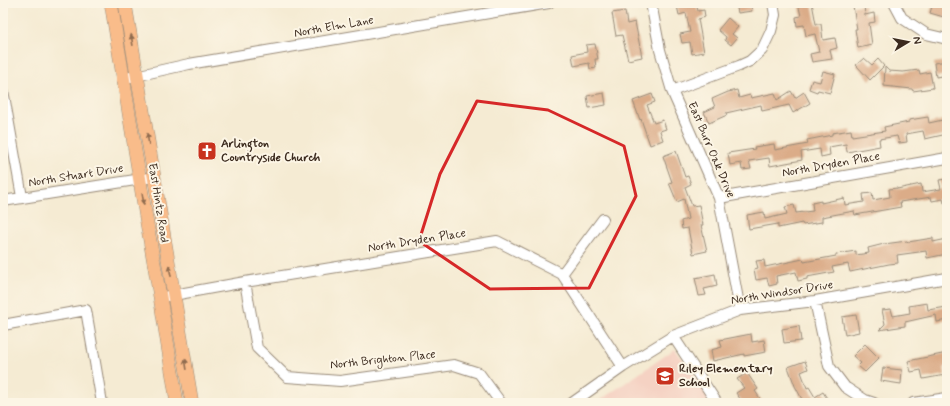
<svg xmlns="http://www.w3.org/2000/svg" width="950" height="406" font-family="Mynerve,sans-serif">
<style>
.built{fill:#f5d2c3}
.building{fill:#dbac88}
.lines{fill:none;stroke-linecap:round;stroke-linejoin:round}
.minor-casing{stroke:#988a78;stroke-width:12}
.major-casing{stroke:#988a78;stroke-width:14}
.minor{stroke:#fff;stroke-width:10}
.major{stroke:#f9bc8a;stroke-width:13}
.oneway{fill:#906c4f}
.marked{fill:none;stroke:#d62828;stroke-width:3;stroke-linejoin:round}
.labels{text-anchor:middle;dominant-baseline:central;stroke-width:4;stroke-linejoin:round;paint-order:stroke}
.street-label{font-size:12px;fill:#3b2a1e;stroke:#fcf5e5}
.poi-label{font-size:12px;font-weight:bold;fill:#3b2a1e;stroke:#fcf5e5;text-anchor:start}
</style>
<rect width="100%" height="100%" fill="#fcf5e5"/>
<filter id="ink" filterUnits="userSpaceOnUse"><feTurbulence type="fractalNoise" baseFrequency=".025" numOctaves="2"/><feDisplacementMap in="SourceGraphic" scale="8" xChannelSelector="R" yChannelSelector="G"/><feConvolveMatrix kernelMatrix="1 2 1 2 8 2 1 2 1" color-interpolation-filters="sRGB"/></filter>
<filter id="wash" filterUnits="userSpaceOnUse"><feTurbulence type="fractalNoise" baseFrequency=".012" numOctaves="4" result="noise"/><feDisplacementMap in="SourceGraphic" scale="16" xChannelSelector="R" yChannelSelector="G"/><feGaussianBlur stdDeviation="0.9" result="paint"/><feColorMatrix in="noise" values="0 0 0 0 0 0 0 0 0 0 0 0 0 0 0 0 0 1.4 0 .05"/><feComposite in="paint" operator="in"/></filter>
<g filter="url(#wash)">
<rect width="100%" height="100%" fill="#f5ebd3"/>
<path class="built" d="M675 349 715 403H596Z"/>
<g id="blocks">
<path class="building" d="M691 3H696L698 11 704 10 705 17 698 19 704 52 692 54 690 42 682 43 680 34 690 32 686 13 679 15 677 6Z
M736 3H750L752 11 738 13Z
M798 3H812L816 24H821L823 40 835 38 837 48 830 50 832 59 812 62 810 54 819 52 815 34 806 36 804 25 797 26 796 17 801 16Z
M933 3H947V18L930 13Z
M864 5 865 15 874 13 875 22 869 23 872 45 858 48 855 29H857L853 6Z
M625 11 627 24 635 22 642 57 628 60 622 35 616 36 612 13Z
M728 18 738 27 732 34 737 38 731 45 725 40 726 37 718 30Z
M595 44 598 59H595L596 68 590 69 589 63 574 66 572 55 587 52 586 45Z
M864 58 872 65 878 59 884 66 870 80 856 65Z
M947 61V75L936 77 934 63Z
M885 67 889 71 903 72 919 70 920 74 930 72 933 88 913 91 912 89 884 86Z
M823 71 835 74 830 93 818 90 817 92 809 89 812 80 820 82Z
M737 90 739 98 750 95 751 98 775 93 777 100 791 91 795 98 804 92 810 103 793 113 789 105 762 111 761 105 726 113 727 115 709 123 704 112 715 107 712 99 728 92Z
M604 93 606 105 589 108 587 96Z
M652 94 655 102 647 105 654 123 663 120 666 129 660 131 663 140 650 145 641 119 640 120 633 101Z
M928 117 929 123 947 119V134L925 139 923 131 906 134 907 142 899 143 897 136 879 139 880 146 847 152 846 144 829 147 830 155 821 157 820 149 801 152 802 160 770 166 769 158 749 161 751 169 742 170 741 163 730 165 728 153 755 149 754 147 774 144 775 150 808 144 807 140 832 135V133L851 130 852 136 885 131 884 127 909 122V120Z
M676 151 685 177 688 176 691 184 685 187 692 206 699 205 703 225H701L707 251 693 254 688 228 682 229 681 221 688 219 684 199 677 202 669 183 672 182 663 156Z
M947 179V203H944L943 199 932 201 931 197 900 202 901 207 855 215 854 211 822 217V222L803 225 802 223 778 228V224L749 229 747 215 764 212 765 219 787 214 785 207 794 205 796 213 813 211 812 203 821 201V203L844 198 845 205 864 202 863 194 872 193 873 200 890 197 889 189 897 188V189L921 184 922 192 941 189 939 180Z
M933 238V242L947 239V254L927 258 926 251 897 255 898 263 889 264 850 272 848 264 832 267 834 272 807 277V279L798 281 796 272 776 276 777 284 769 286 767 278 756 280 754 269 758 268 756 261 764 260 765 267 803 259 804 262 836 256V254L856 251V255L869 253 868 248 884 244 907 241 908 242Z
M715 274 717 286 704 289 706 295 699 296 695 278Z
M927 303 928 310 947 307V320L937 322 936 315 905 322V326L879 330 885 324 882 310 891 309 893 316 910 313 909 306Z
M856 315 859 332 845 335 842 317Z
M799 326 801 341 784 343 782 329Z
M751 334 752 342 764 340 766 352 744 356V354L713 361 711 350 722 347 720 340Z
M865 344 879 358 865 372 858 366 861 363 853 356Z
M947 353V366L944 367 945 375 923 379 921 370 911 372 908 361Z
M805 361 808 369 801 372 807 388 809 387 815 397 823 392 828 400 822 403H804L795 386 788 367Z
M883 368 902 370 901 384 881 381Z
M747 373 758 389 755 391 763 403H743L736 393 744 388 737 379Z"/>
</g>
</g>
<g filter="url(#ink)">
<use href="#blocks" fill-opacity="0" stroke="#988a78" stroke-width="1"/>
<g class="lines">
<defs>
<path id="minor" d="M651 3 660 50 672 91 719 198 740 310
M894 3 902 18 926 34 947 39
M131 77 189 64 549 3
M3 90 22 197
M672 91 739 66 750 61 762 50 771 31 775 15 773 3
M719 198 947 158
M3 201 154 177
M562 274 603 219
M245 282 257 348 287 377 340 381 454 365 479 373 501 403
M168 296 245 282 497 241 562 274 623 367
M815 301 829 366 845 387 865 400 874 403
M3 325 86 310 102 403
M673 336 717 403
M572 403 623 367 673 336 740 310 815 301 947 278
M913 403 947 398"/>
<path id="major" d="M111 3 146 218 160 297 177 403
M125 3 192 403"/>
</defs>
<use href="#minor" class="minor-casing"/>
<use href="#major" class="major-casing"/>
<use href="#minor" class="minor"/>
<use href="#major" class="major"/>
</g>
<defs><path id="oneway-solid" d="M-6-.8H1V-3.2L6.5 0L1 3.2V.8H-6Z"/></defs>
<g class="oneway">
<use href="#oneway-solid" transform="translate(132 40) rotate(-99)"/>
<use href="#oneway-solid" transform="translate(148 139) rotate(-99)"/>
<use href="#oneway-solid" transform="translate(143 199) rotate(81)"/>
<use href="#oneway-solid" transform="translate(170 271) rotate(-101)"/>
<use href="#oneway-solid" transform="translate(186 364) rotate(-99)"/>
</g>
</g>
<path class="marked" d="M477 101 548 110 624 146 636 196 589 288 490 289 419 241 440 174Z"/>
<defs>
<symbol id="church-square" viewBox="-11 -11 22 22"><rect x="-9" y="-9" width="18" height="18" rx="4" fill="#c8321e" stroke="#fcf5e5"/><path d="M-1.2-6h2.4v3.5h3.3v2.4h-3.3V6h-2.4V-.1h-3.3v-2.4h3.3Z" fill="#fff"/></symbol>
<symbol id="school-square" viewBox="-11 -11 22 22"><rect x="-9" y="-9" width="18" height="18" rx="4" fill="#c8321e" stroke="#fcf5e5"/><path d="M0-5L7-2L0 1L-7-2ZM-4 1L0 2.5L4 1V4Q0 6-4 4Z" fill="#fff"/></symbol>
</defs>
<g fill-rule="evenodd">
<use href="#church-square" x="196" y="140" width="22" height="22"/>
<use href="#school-square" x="654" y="365" width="22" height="22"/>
</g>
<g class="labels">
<g class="street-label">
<text transform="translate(334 27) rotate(-10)">North Elm Lane</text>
<text transform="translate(711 150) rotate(67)">East Burr Oak Drive</text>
<text transform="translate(831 165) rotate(-10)">North Dryden Place</text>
<text transform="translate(76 176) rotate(-9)">North Stuart Drive</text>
<text transform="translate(158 203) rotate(81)">East Hintz Road</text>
<text transform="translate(417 241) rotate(-9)">North Dryden Place</text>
<text transform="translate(782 293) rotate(-9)">North Windsor Drive</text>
<text transform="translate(383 360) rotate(-6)">North Brighton Place</text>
</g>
<g class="poi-label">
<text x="221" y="144">Arlington<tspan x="221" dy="14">Countryside Church</tspan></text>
<text x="679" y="369">Riley Elementary<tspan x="679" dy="14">School</tspan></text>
</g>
</g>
<rect width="950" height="406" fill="none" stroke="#fcf5e5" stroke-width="16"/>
<g transform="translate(908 42) rotate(80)" stroke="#fcf5e5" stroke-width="3" paint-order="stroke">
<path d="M0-3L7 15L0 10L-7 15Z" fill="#3b2a1e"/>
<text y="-6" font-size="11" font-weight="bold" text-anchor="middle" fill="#3b2a1e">N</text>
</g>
</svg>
